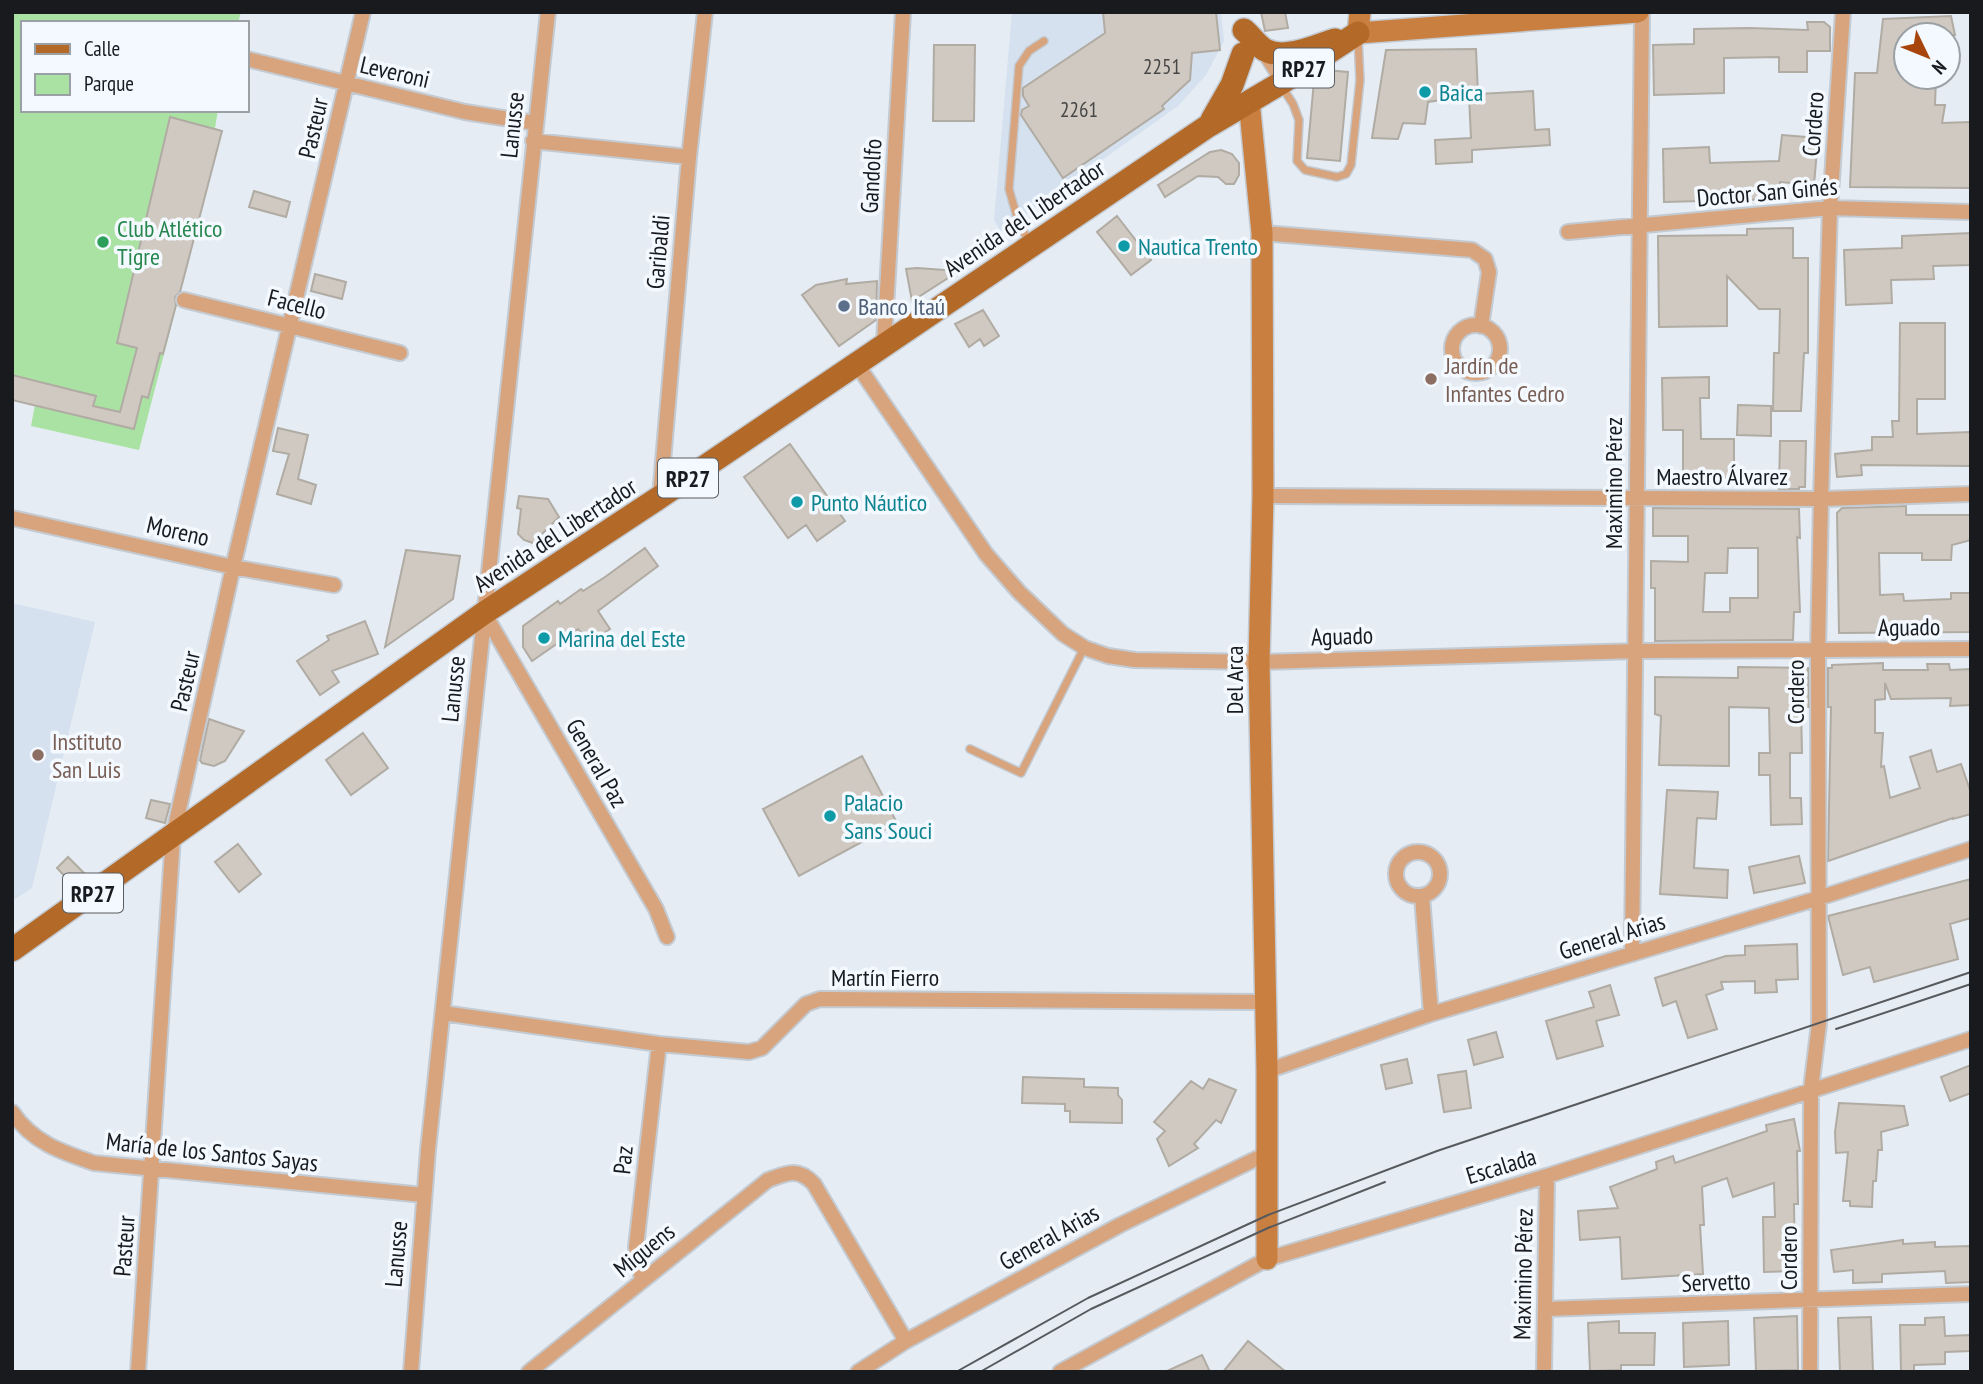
<svg xmlns="http://www.w3.org/2000/svg" width="1983" height="1384" font-family="'PT Sans Narrow',sans-serif">
<style>
.built{fill:#d5e1ef}
.green{fill:#aae2a3}
.building{fill:#cfc9c1;stroke:#b0aba3;stroke-width:2;fill-rule:evenodd}
.lines{fill:none;stroke-linecap:round;stroke-linejoin:round}
.lane-casing{stroke:#c4cad1;stroke-width:10}
.street-casing{stroke:#c4cad1;stroke-width:18}
.secondary-casing{stroke:#c4cad1;stroke-width:24}
.primary-casing{stroke:#c4cad1;stroke-width:26}
.lane{stroke:#d7a47d;stroke-width:7}
.street{stroke:#d7a47d;stroke-width:14}
.secondary{stroke:#c97f40;stroke-width:21}
.primary{stroke:#b36a29;stroke-width:23}
.tram{stroke:#565a5e;stroke-width:2}
.culture-dot{fill:#0f9aa8;stroke:#f3f9ff;stroke-width:2.5}
.leisure-dot{fill:#2e9e5b;stroke:#f3f9ff;stroke-width:2.5}
.service-dot{fill:#5c6f8a;stroke:#f3f9ff;stroke-width:2.5}
.education-dot{fill:#8d6e63;stroke:#f3f9ff;stroke-width:2.5}
.labels{text-anchor:middle;dominant-baseline:central;stroke-width:7;stroke-linejoin:round;paint-order:stroke}
.number-label{font-size:21px;fill:#464646}
.shield{fill:#f3f9ff;stroke:#5a5d61;stroke-width:2}
.shield-label{font-size:23px;font-weight:bold;fill:#181a1d}
.street-label{font-size:24px;fill:#181a1d;stroke:#f3f9ff}
.culture-label{font-size:24px;fill:#0d838f;stroke:#f3f9ff;text-anchor:start}
.leisure-label{font-size:24px;fill:#27864d;stroke:#f3f9ff;text-anchor:start}
.service-label{font-size:24px;fill:#4e5e75;stroke:#f3f9ff;text-anchor:start}
.education-label{font-size:24px;fill:#785e54;stroke:#f3f9ff;text-anchor:start}
</style>
<rect width="100%" height="100%" fill="#e5ecf3"/>
<path class="built" d="M1012 12H1221L1224 41 1206 75 1178 106 1001 232 994 220Z
M12 603 95 622 32 888 12 901Z"/>
<path class="green" d="M12 12H241L238 23H23V110H218L215 128 222 131 139 450 31 426 35 405 12 400Z"/>
<path class="building" d="M1103 12H1216L1220 50 1192 53 1190 80 1162 106 1164 109 1063 178 1021 115 1022 110 1029 106 1023 96V88L1105 33Z
M1261 12H1285L1288 28 1265 31Z
M1951 16 1955 35H1906V77H1936L1935 105H1945L1942 123 1971 122V188L1850 187 1855 73H1877L1883 19Z
M1807 22H1824L1830 27V51H1807V72H1779V57L1724 58V93L1654 95 1653 45 1694 44V29L1749 28 1808 30Z
M934 45H975L974 121H933Z
M1476 49 1478 94 1533 91 1535 130 1549 129 1550 145 1472 150V162L1436 164 1435 140 1471 138 1469 96 1428 102 1425 124 1403 123 1398 139 1372 138 1386 50Z
M1326 70 1348 72 1340 161 1307 158 1314 81Z
M170 117 222 131 180 292 175 297 176 305 163 354 160 353 148 398 142 396 134 429 12 400V375L96 396 93 406 120 412 137 348 117 343Z
M1782 135 1818 138 1814 185 1780 182V199L1664 202 1663 149 1709 147 1710 163 1779 161Z
M1221 150 1232 154 1239 163V175L1234 184H1226L1218 177 1198 176 1165 197 1158 185 1210 152Z
M254 191 290 202 286 217 249 207Z
M1117 216 1151 260 1131 275 1097 232Z
M1793 228V258H1808V353H1804L1801 411H1773L1774 353H1779L1780 309H1759L1727 276V326L1659 327 1658 236 1747 235V229Z
M1971 233V265L1933 266 1934 279 1891 280 1892 303 1846 305 1844 250 1902 248V236Z
M917 268 959 271 912 301 906 269Z
M315 274 346 282 342 299 311 291Z
M847 279 846 284 877 281 876 320 839 346 802 295 816 285Z
M983 310 999 336 984 346 980 339 969 347 955 324Z
M1900 323H1945V399H1917V434L1971 432V466L1861 465 1862 475 1837 477 1835 454 1872 450V437H1893L1892 421H1899Z
M1709 377V398H1700L1701 439H1734V478H1683V430H1663L1662 378Z
M1738 405 1771 406V436L1737 435Z
M278 428 308 435 298 479 316 485 311 504 277 494 289 454 273 451Z
M1780 441H1806L1805 487H1799V489H1779Z
M790 444 845 521 817 541 806 525 788 538 744 477Z
M519 496 548 499 559 517 533 543 524 540 518 534 521 509 517 508Z
M1906 506V515H1971V540L1952 545 1951 560H1922V553H1879L1880 595 1903 594 1904 601 1951 599V593H1971V632L1839 633 1837 513 1842 508Z
M1653 508 1799 509 1800 538 1797 537 1800 612H1794L1793 640 1655 641V588H1651V561L1688 562V536H1653ZM1728 548H1758V598H1730V612H1703L1705 573H1727Z
M645 548 658 566 598 611 610 629 590 643 578 629 532 661 523 647V626L558 601 560 604 581 589 583 591 605 577Z
M406 550 460 556 453 599 385 647Z
M365 621 378 654 332 671 339 682 320 695 297 661 329 640 327 636Z
M1883 663V670H1928L1927 664H1949L1950 670 1971 669V705L1950 706 1951 698 1891 699 1885 683V699L1875 700V733H1883L1881 767 1884 766 1890 798 1920 788 1910 757 1931 750 1937 772 1961 764 1971 793V814L1953 819V818L1828 861 1831 707H1828V668H1832V665Z
M1738 667 1808 668 1809 707H1801L1802 753H1790V798H1801L1802 824 1771 825 1770 775H1759V753H1770L1769 708 1729 707V766L1659 765 1661 716 1655 714V677L1738 678Z
M209 719 244 731 225 761 214 766 202 763 200 760Z
M363 733 388 768 351 795 326 760Z
M862 756 897 823 799 876 763 809Z
M1667 790 1718 792 1716 819 1697 818 1694 868 1728 870 1727 898 1660 894Z
M151 800 170 804 165 823 146 818Z
M238 844 261 874 239 892 215 862Z
M1799 856 1805 883 1754 893 1749 867Z
M68 857 84 873 72 884 57 868Z
M1971 879V918L1950 924 1958 959 1874 982 1870 967 1843 975 1828 916Z
M1797 944 1798 979 1776 980 1777 992 1755 993V981L1721 982 1723 989 1706 995 1717 1029 1688 1038 1676 1001 1663 1006 1655 978 1726 956 1745 955V946Z
M1610 985 1619 1015 1596 1021 1603 1046 1557 1059 1546 1021 1594 1007 1589 992Z
M1496 1032 1503 1057 1474 1065 1468 1040Z
M1407 1059 1412 1083 1386 1089 1381 1065Z
M1971 1065V1093L1950 1101 1941 1077Z
M1466 1071 1471 1108 1444 1112 1438 1075Z
M1023 1077 1084 1079V1087L1118 1088V1095L1122 1100V1123L1070 1122V1111H1065V1104L1022 1103Z
M1209 1079 1236 1090 1221 1123 1216 1120 1194 1144 1198 1148 1169 1166 1157 1139 1165 1131 1154 1122 1191 1081 1203 1089Z
M1839 1103 1904 1106 1908 1125 1881 1132 1882 1150H1878L1876 1181H1873L1872 1207 1850 1206V1201H1843L1848 1152 1836 1153 1835 1132Z
M1794 1119 1800 1151H1797L1798 1204H1794L1795 1271 1764 1272 1763 1217H1775L1774 1183 1733 1197 1727 1178 1702 1187 1704 1225H1700L1703 1274 1622 1279 1620 1237 1580 1240 1578 1211 1618 1208 1610 1187 1657 1169 1656 1162 1673 1156 1675 1163 1767 1131 1766 1125Z
M1903 1240V1244L1935 1242V1247L1971 1246V1282L1946 1283 1945 1271 1882 1274V1282L1853 1283V1270L1834 1272 1831 1250Z
M1797 1316 1798 1370 1756 1371 1754 1318Z
M1871 1317 1873 1372H1840L1838 1318Z
M1944 1317 1945 1336 1971 1335V1351L1945 1352V1364L1914 1365V1372H1901L1900 1325H1925V1318Z
M1619 1321V1333H1655L1654 1365H1621V1370L1590 1371 1588 1323Z
M1728 1321 1729 1365 1684 1367 1683 1323Z
M1248 1341 1286 1372H1223Z
M1202 1355 1210 1372H1165Z"/>
<g class="lines">
<defs>
<path id="lane" d="M1263 57 1293 104 1299 120 1297 161 1305 170 1337 177 1346 174 1351 165 1360 80 1358 38
M1029 241 1019 224 1009 189 1019 66 1029 51 1044 41
M970 749 1021 773 1084 648"/>
<path id="street" d="M247 59 465 112 535 123
M533 141 689 157
M1568 232 1830 208 1971 212
M1262 233 1472 250 1485 259 1489 272 1481 326
M184 300 400 353
M1452 349a24 24 0 1 1 48 0a24 24 0 1 1-48 0Z
M884 343 903 12
M856 363 986 554 1019 592 1063 634 1085 648 1108 656 1135 660 1259 662 1637 651 1971 649
M1263 496 1821 499 1971 494
M660 497 689 157 705 12
M12 518 233 567 334 585
M484 613 656 909 667 937
M1396 874a22 22 0 1 1 44 0a22 22 0 1 1-44 0Z
M1422 896 1431 1014
M1632 954 1642 12
M443 1013 659 1044 749 1052 762 1048 806 1004 820 999 1265 1002
M1267 1071 1431 1014 1819 898 1971 849
M12 1112C32 1142 61 1152 94 1163L424 1195
M642 1280 636 1247 659 1044
M1546 1309 1971 1294
M138 1372 173 836 233 567 363 12
M411 1372 428 1150 548 12
M529 1372 768 1180C787 1173 798 1167 814 1184L906 1341
M858 1372 906 1341 1120 1225 1268 1153
M1060 1372 1267 1259 1547 1176 1971 1039
M1544 1372 1547 1176
M1810 1372 1811 1089 1819 1024 1818 651 1821 499 1830 208 1843 12"/>
<path id="secondary" d="M1360 12 1358 33 1638 12
M1249 101 1262 233 1263 496 1259 662 1267 1071V1259"/>
<path id="primary" d="M1244 30C1251 36 1257 45 1265 50 1285 61 1315 46 1335 40
M1212 120 1232 85 1243 54
M12 950 484 613 660 497 1208 126 1281 83 1358 33"/>
</defs>
<use href="#lane" class="lane-casing"/>
<use href="#street" class="street-casing"/>
<use href="#secondary" class="secondary-casing"/>
<use href="#primary" class="primary-casing"/>
<use href="#lane" class="lane"/>
<use href="#street" class="street"/>
<use href="#secondary" class="secondary"/>
<use href="#primary" class="primary"/>
<path class="tram" d="M1836 1029 1971 984
M956 1372 1088 1298 1268 1215 1437 1151 1971 972
M980 1372 1091 1309 1268 1228 1385 1182"/>
</g>
<g class="culture-dot">
<circle cx="1425" cy="92" r="7"/>
<circle cx="1124" cy="246" r="7"/>
<circle cx="797" cy="502" r="7"/>
<circle cx="544" cy="638" r="7"/>
<circle cx="830" cy="816" r="7"/>
</g>
<circle class="leisure-dot" cx="103" cy="242" r="7"/>
<circle class="service-dot" cx="844" cy="306" r="7"/>
<g class="education-dot">
<circle cx="1431" cy="379" r="7"/>
<circle cx="38" cy="755" r="7"/>
</g>
<g class="labels">
<g class="number-label">
<text x="1162" y="66">2251</text>
<text x="1079" y="109">2261</text>
</g>
<g class="shield">
<rect x="1274" y="48.5" width="60" height="39" rx="5"/>
<rect x="658" y="458.5" width="60" height="39" rx="5"/>
<rect x="63" y="873.5" width="60" height="39" rx="5"/>
</g>
<g class="shield-label">
<text x="1304" y="68">RP27</text>
<text x="688" y="478">RP27</text>
<text x="93" y="893">RP27</text>
</g>
<g class="street-label">
<text transform="translate(395 72) rotate(13)">Leveroni</text>
<text transform="translate(1813 124) rotate(-86)">Cordero</text>
<text transform="translate(512 125) rotate(-84)">Lanusse</text>
<text transform="translate(313 128) rotate(-77)">Pasteur</text>
<text transform="translate(871 176) rotate(-87)">Gandolfo</text>
<text transform="translate(1767 192) rotate(-5)">Doctor San Ginés</text>
<text transform="translate(1024 218) rotate(-34)">Avenida del Libertador</text>
<text transform="translate(658 252) rotate(-85)">Garibaldi</text>
<text transform="translate(297 304) rotate(14)">Facello</text>
<text x="1722" y="476">Maestro Álvarez</text>
<text transform="translate(1613 483) rotate(-90)">Maximino Pérez</text>
<text transform="translate(178 531) rotate(13)">Moreno</text>
<text transform="translate(555 535) rotate(-33)">Avenida del Libertador</text>
<text transform="translate(1909 627) rotate(-1)">Aguado</text>
<text transform="translate(1342 636) rotate(-2)">Aguado</text>
<text transform="translate(1234 680) rotate(-90)">Del Arca</text>
<text transform="translate(185 681) rotate(-77)">Pasteur</text>
<text transform="translate(453 689) rotate(-84)">Lanusse</text>
<text transform="translate(1795 692) rotate(-90)">Cordero</text>
<text transform="translate(597 763) rotate(60)">General Paz</text>
<text transform="translate(1612 936) rotate(-17)">General Arias</text>
<text x="885" y="977">Martín Fierro</text>
<text transform="translate(212 1152) rotate(6)">María de los Santos Sayas</text>
<text transform="translate(623 1160) rotate(-84)">Paz</text>
<text transform="translate(1501 1166) rotate(-17)">Escalada</text>
<text transform="translate(1049 1237) rotate(-29)">General Arias</text>
<text transform="translate(124 1246) rotate(-86)">Pasteur</text>
<text transform="translate(644 1250) rotate(-39)">Miguens</text>
<text transform="translate(396 1254) rotate(-85)">Lanusse</text>
<text transform="translate(1788 1258) rotate(-90)">Cordero</text>
<text transform="translate(1523 1274) rotate(-89)">Maximino Pérez</text>
<text transform="translate(1716 1282) rotate(-2)">Servetto</text>
</g>
<g class="culture-label">
<text x="1439" y="92">Baica</text>
<text x="1138" y="246">Nautica Trento</text>
<text x="811" y="502">Punto Náutico</text>
<text x="558" y="638">Marina del Este</text>
<text x="844" y="802">Palacio<tspan x="844" dy="28">Sans Souci</tspan></text>
</g>
<g class="leisure-label">
<text x="117" y="228">Club Atlético<tspan x="117" dy="28">Tigre</tspan></text>
</g>
<g class="service-label">
<text x="858" y="306">Banco Itaú</text>
</g>
<g class="education-label">
<text x="1445" y="365">Jardín de<tspan x="1445" dy="28">Infantes Cedro</tspan></text>
<text x="52" y="741">Instituto<tspan x="52" dy="28">San Luis</tspan></text>
</g>
</g>
<rect width="1983" height="1384" fill="none" stroke="#181a1d" stroke-width="28"/>
<rect x="21" y="21" width="228" height="91" fill="#f3f9ff" stroke="#9ba0a5" stroke-width="2"/>
<rect x="35" y="44" width="35" height="10" fill="#b36a29" stroke="#9ba0a5" stroke-width="2"/>
<text x="84" y="56" font-size="21" fill="#181a1d">Calle</text>
<rect x="35" y="74" width="35" height="21" fill="#aae2a3" stroke="#9ba0a5" stroke-width="2"/>
<text x="84" y="91" font-size="21" fill="#181a1d">Parque</text>
<g transform="translate(1927 56) rotate(133)"><circle r="33" fill="#f3f9ff" stroke="#9ba0a5" stroke-width="2"/>
<path d="M0-5L12 26L0 18L-12 26Z" fill="#a8450c"/>
<text y="-10" font-size="19" font-weight="bold" text-anchor="middle" fill="#181a1d">N</text>
</g>
</svg>
